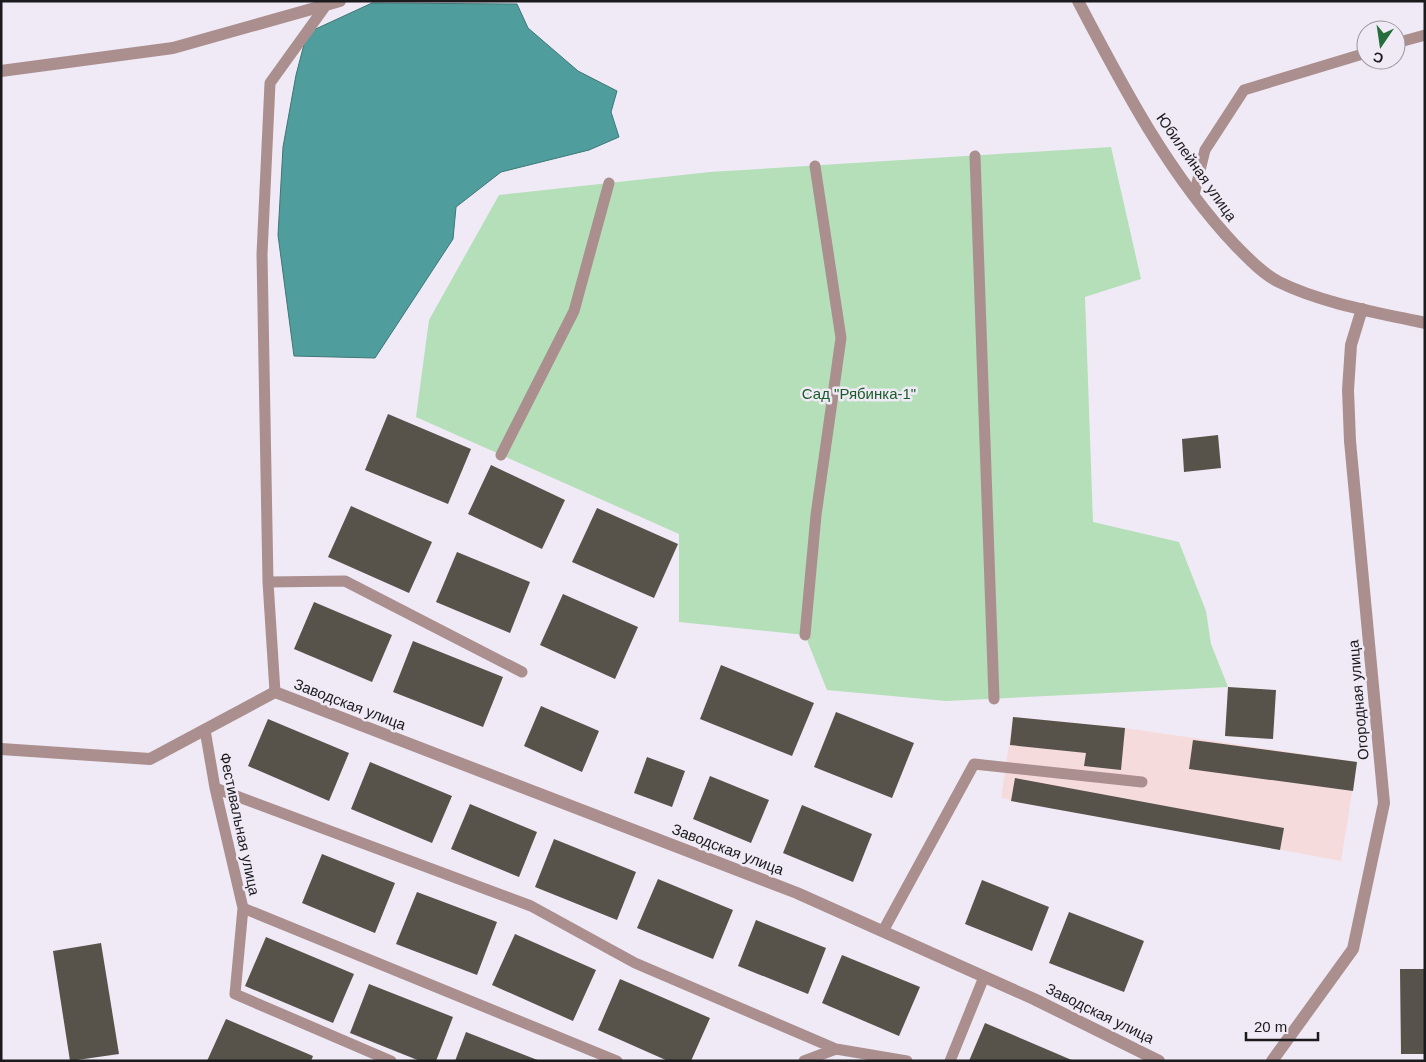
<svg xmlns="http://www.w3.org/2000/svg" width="1426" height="1062" font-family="Helvetica,sans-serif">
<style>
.industrial{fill:#f6dbdc}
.green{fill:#b4dfb8}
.water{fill:#4f9d9d;stroke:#3f7677}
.building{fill:#57524a}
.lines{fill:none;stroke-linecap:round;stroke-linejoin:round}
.service{stroke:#ab8f8f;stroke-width:11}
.minor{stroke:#ab8f8f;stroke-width:12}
.tertiary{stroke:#ab8f8f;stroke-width:12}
.labels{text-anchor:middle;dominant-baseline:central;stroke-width:5;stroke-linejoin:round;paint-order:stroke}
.street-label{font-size:15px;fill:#1b1a1d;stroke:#efeaf5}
.park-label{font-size:15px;fill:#195c27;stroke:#efeaf5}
</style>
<rect width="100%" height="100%" fill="#efeaf5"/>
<path class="industrial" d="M1013 717 1125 728 1357 762 1341 861 1001 798Z"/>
<path class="green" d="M1111 147 1141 279 1085 297 1093 522 1179 542 1206 611 1211 644 1228 687 946 701 827 690 805 635 679 622V534L416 417 429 320 499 195 710 172Z"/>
<path class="water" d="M372 3 517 4 528 28 578 71 617 91 611 112 619 137 589 150 501 172 456 207 453 239 375 358 294 356 278 235 283 147 296 75 307 33Z"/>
<path class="building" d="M388 414 471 449 448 504 365 470Z
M1218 435 1221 468 1184 472 1182 439Z
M491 465 565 500 542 549 468 514Z
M351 506 432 542 409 593 328 557Z
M597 508 678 544 654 598 572 562Z
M457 552 530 582 510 633 436 602Z
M563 594 638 627 615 679 540 645Z
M314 602 392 635 372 682 294 649Z
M413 641 503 677 483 727 393 692Z
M721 665 814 703 792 756 700 719Z
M1228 687 1276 690 1273 739 1225 736Z
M541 706 599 731 582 772 524 746Z
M836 712 914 743 892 798 814 767Z
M1013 717 1125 728 1121 770 1084 766 1086 753 1010 745Z
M268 719 349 753 329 801 248 766Z
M1193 740 1357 762 1353 791 1189 769Z
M647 757 685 771 672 807 634 793Z
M370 762 452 796 432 843 351 809Z
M710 776 769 800 751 843 693 819Z
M1015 778 1284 828 1280 850 1011 801Z
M470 804 537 832 519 877 451 849Z
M802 805 872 834 853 882 783 853Z
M554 839 636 872 617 920 535 887Z
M322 854 395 883 375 933 302 903Z
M658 879 733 910 713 959 637 928Z
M982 880 1049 907 1032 951 965 924Z
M417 892 497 922 477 975 396 944Z
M1069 912 1144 941 1124 992 1049 963Z
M756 920 826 948 808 994 738 966Z
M515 934 596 970 573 1021 492 985Z
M266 937 354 974 333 1023 245 986Z
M101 943 119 1054 70 1061 53 951Z
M842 955 920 987 899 1036 822 1003Z
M1400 969H1425V1054H1401Z
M620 979 710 1018 691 1061H668L598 1030Z
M369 984 453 1017 436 1061H420L350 1033Z
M226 1019 313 1056 311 1061H207Z
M985 1023 1074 1061H969Z
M466 1032 540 1061H455Z"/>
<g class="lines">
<path class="service" d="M1396 43 1425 35
M975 156 994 699
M1194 195 1205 150 1244 90 1366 53
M501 455 574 311 609 183
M268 582 345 581 522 672
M805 635 816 515 841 338 815 166
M275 692 268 582 262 254 270 83 324 8
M205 730 215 788 243 908 235 994 391 1061
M215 788 531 906 635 963 836 1049
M243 908 617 1061
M883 931 974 764 1142 782
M804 1061 836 1049 907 1061
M950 1061 984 977"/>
<path class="minor" d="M1 71 173 48 340 1
M1 749 150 759 275 692 797 893 1034 999 1159 1061
M1272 1061 1353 949 1384 803 1350 441 1348 390 1351 345 1362 309"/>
<path class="tertiary" d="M1078 1C1123 87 1169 175 1236 246 1248 258 1263 274 1279 282 1321 303 1379 313 1425 323"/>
</g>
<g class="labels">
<g class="street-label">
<text transform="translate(1197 167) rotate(55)">Юбилейная улица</text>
<text transform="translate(1358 700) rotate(-95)">Огородная улица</text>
<text transform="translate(350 704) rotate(21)">Заводская улица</text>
<text transform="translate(240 824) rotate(78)">Фестивальная улица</text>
<text transform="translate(728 849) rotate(21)">Заводская улица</text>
<text transform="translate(1100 1013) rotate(26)">Заводская улица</text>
</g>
<g class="park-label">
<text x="859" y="393">Сад "Рябинка-1"</text>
</g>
</g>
<rect width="1426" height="1062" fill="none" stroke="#1b1a1d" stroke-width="5"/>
<g transform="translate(1381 45) rotate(193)"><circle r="24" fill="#efeaf5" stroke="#9a979f"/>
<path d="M0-4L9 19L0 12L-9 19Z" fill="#256d3a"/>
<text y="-8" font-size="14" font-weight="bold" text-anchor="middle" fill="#1b1a1d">С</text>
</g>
<path d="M1246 1032v8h72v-8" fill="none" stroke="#1b1a1d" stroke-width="2.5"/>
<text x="1254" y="1032" font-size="15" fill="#1b1a1d" stroke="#efeaf5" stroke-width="4" paint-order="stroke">20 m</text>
</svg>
